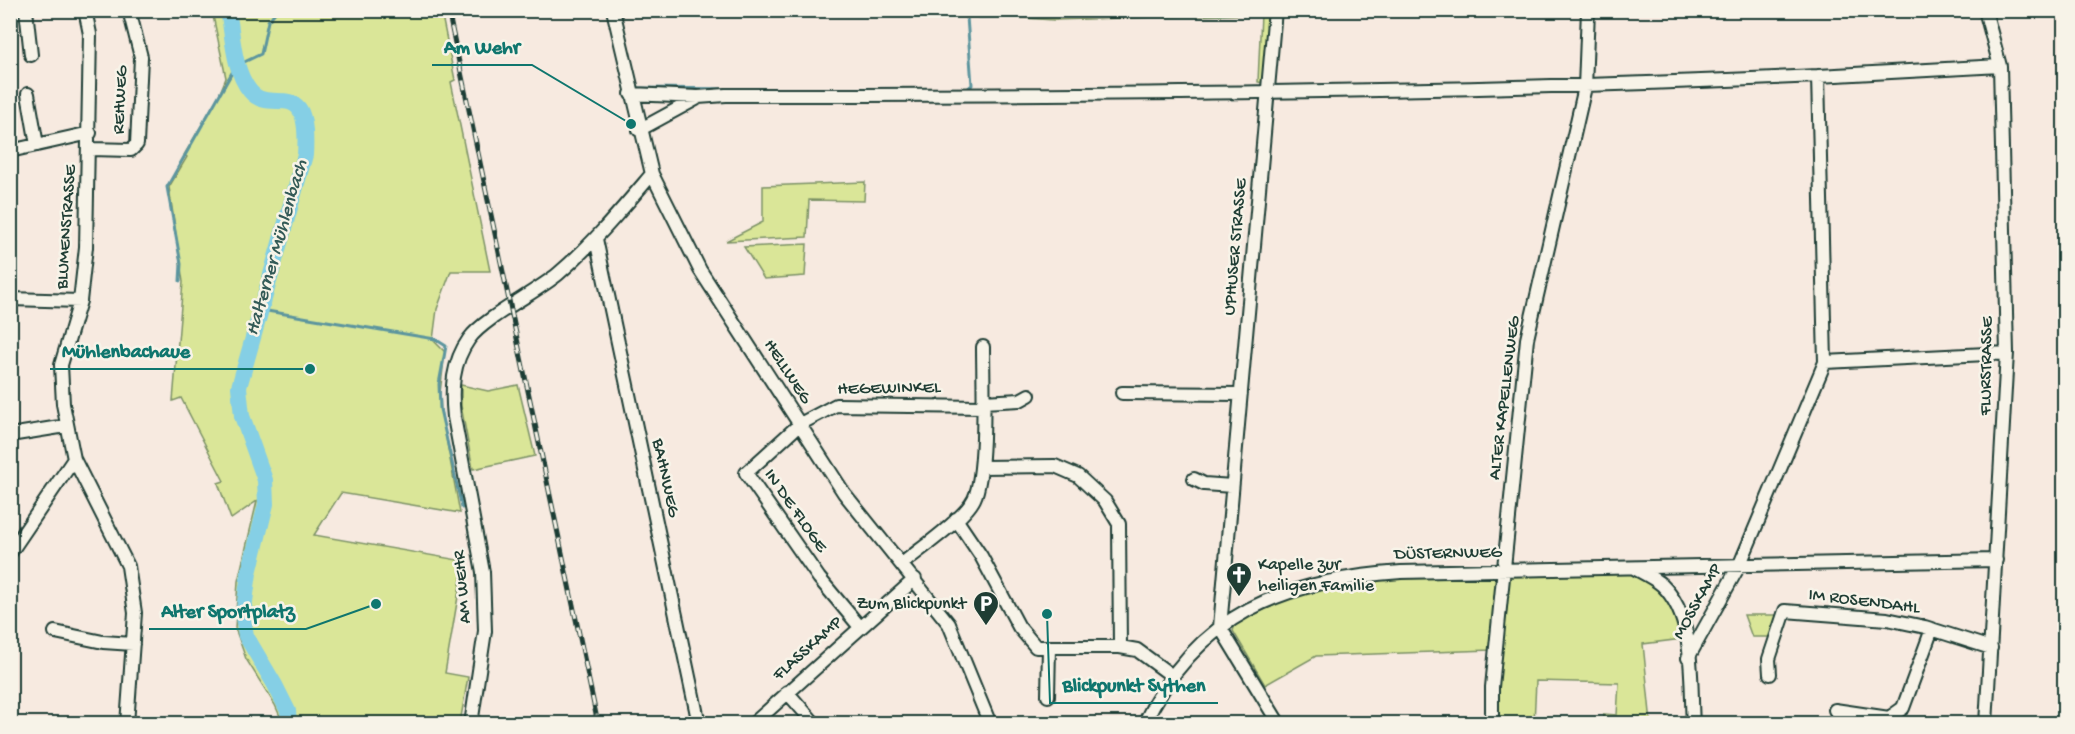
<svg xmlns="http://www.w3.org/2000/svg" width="2075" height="734" font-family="'Gochi Hand',sans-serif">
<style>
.green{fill:#dae698;stroke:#7c9266;stroke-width:1.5}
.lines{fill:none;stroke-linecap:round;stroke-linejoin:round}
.stream{stroke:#5c959e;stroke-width:3}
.river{stroke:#85cfe5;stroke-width:16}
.minor-casing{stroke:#1f3d34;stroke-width:16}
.minor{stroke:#f7f3e8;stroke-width:12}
.rail-casing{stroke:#1f3d34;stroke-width:5}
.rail{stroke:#f7f3e8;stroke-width:3;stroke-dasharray:9;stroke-linecap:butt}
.labels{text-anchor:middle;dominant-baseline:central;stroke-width:5;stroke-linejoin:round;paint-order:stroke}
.street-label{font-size:18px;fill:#1f3d34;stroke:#f7f3e8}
.poi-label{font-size:18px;fill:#1f3d34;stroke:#f7f3e8;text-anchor:start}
.water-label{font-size:20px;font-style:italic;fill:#335a57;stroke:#f7f3e8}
.leader{fill:none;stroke:#0f766e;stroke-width:2}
.callout-dot{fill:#0f766e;stroke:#f7f3e8;stroke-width:2}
.callout-label{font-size:20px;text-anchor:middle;font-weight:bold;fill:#0f766e;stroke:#f7f3e8;stroke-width:5;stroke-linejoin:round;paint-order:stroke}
</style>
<rect width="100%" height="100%" fill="#f7eae0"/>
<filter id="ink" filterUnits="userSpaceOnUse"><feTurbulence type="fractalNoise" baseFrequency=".0167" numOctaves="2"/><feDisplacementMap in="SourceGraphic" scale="12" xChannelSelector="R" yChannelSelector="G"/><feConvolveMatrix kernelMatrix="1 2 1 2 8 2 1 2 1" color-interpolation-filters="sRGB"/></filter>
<g filter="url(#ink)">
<path class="green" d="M1049 10 1077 13 1268 11 1263 83 1258 82 1261 14 1054 20 977 15 976 11Z
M212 11H441L455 80 451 82 490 271H451L437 309 433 340 445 352 440 393 441 411 460 513 341 493 314 535 464 561 445 673 468 677 460 723H283L275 705 246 659 235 628 238 581 257 501 231 519 218 483 224 481 181 398 173 401 183 282 169 187 187 157 184 155 219 95 226 78Z
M865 182 864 201 809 200 807 237 726 241 763 222V186Z
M807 244 805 276 764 279 744 247Z
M461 385 488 391 518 385 535 456 473 469 461 406Z
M1623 572C1660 581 1673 604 1682 639L1643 644 1651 723H1603L1604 714 1617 715 1619 683 1536 681 1534 723 1496 724 1495 689 1506 580 1511 574Z
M1493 575 1498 580 1491 650 1316 656 1265 685 1233 631 1236 621 1288 594 1364 578Z
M1744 615H1777L1770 637H1752Z"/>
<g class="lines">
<path class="stream" d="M979 17 1266 12
M238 65 261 54 268 21 277 10
M640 88 741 89
M966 90 972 85 967 17
M180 281 181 264 167 187 238 62
M261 310 435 339 446 346 439 384 440 409 462 508"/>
<path class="river" d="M228 10C233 36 233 70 250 91 272 118 310 71 305 155L239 387 242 416 265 480 266 504 249 573 243 616 246 636 275 685 288 711 289 724"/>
<defs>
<path id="minor" d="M26 10 31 55
M85 10 90 34 86 247 80 301 61 365 63 404 74 459 128 566 135 613 127 724
M613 10 652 174 700 270 844 493 949 624 990 724
M1275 10 1220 627 1279 724
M1985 10 2000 66 2007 353 1986 724
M28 94 37 145
M631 94 698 97 726 95C1090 95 1454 93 1818 76
M639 130 696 99
M90 149 131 150 137 144 141 57 129 10
M10 151 90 133
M596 239 699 724
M10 299 80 301
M1825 362 1818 76 2000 66
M1122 393 1241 394
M983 402 1020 400 1029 395
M10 435 66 426
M981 467 1055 466 1078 476 1105 501 1119 524 1120 647
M1194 479 1204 484 1232 486
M956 519 981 556 1019 627 1036 647H1120L1137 650 1171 675
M10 553 74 459
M902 564C920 549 964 519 974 499 987 473 983 379 983 347
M1634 568C1643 573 1654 578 1662 585 1696 618 1690 680 1693 724
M860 627 819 578 746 473 800 424 836 405 983 407
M55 632 103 642 133 644
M1688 658 1740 564 1825 362 2007 353
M1770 674 1769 659 1785 611 1887 619 1925 627 1991 648
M787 692 815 724
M1048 696 1049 647
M1835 710 1889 718 1903 708 1932 629
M471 724 485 631 483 572 454 417C451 389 452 363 469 339 484 318 535 293 558 274 593 244 622 209 652 174
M753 724 915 579
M1144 724C1197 613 1285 580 1401 572L1996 560
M1492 724V687L1527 339 1585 87 1588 10"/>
</defs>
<use href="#minor" class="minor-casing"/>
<use href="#minor" class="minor"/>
<defs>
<path id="rail" d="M448 10 598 724"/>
</defs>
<use href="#rail" class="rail-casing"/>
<use href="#rail" class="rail"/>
</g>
</g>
<defs>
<symbol id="church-pin" viewBox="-11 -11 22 30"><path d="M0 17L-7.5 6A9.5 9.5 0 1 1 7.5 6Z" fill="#1f3d34" stroke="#f7f3e8"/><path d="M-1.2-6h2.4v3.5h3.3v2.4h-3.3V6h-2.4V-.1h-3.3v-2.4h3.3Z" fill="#fff"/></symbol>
<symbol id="parking-pin" viewBox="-11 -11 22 30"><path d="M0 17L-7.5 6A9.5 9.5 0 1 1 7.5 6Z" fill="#1f3d34" stroke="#f7f3e8"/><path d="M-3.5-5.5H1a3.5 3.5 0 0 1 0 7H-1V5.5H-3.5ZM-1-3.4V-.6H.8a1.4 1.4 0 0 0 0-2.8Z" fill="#fff"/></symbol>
</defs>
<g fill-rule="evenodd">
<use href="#church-pin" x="1224" y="560" width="30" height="40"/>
<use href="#parking-pin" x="971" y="589" width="30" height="40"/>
</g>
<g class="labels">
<g class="street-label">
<text transform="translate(121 100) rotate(-87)">REHWEG</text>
<text transform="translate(67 227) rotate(-86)">BLUMENSTRASSE</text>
<text transform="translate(1236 247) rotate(-85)">UPHUSER STRASSE</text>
<text transform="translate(1987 366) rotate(-89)">FLURSTRASSE</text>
<text transform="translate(787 372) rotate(57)">HELLWEG</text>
<text transform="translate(889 389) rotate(-1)">HEGEWINKEL</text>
<text transform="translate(1505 398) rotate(-83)">ALTER KAPELLENWEG</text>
<text transform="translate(665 478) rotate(78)">BAHNWEG</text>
<text transform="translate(795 511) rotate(55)">IN DE FLOGE</text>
<text transform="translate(1448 554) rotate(-1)">DÜSTERNWEG</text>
<text transform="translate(463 587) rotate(-95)">AM WEHR</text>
<text transform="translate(1698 602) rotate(-61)">MOSSKAMP</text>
<text transform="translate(1864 602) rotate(7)">IM ROSENDAHL</text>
<text transform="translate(808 649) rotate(-42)">FLASSKAMP</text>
</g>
<g class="poi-label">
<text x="1258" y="565">Kapelle zur<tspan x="1258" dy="21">heiligen Familie</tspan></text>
<text x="966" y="604" text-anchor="end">Zum Blickpunkt</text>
</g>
<g class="water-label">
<text transform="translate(278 248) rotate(-74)">Halterner Mühlenbach</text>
</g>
</g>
<path class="leader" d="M631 124L532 65H432M310 369L202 369H50M376 604L306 629H149M1047 614L1050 703H1218"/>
<g class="callout-dot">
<circle cx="631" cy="124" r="6"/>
<circle cx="310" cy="369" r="6"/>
<circle cx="376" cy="604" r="6"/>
<circle cx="1047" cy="614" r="6"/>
</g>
<g class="callout-label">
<text x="482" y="53">Am Wehr</text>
<text x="126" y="357">Mühlenbachaue</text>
<text x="228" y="617">Alter Sportplatz</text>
<text x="1134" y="691">Blickpunkt Sythen</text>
</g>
<rect width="2075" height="734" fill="none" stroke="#f7f3e8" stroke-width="36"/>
<rect x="18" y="18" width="2039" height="698" fill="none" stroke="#1f3d34" stroke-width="2" filter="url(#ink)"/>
</svg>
